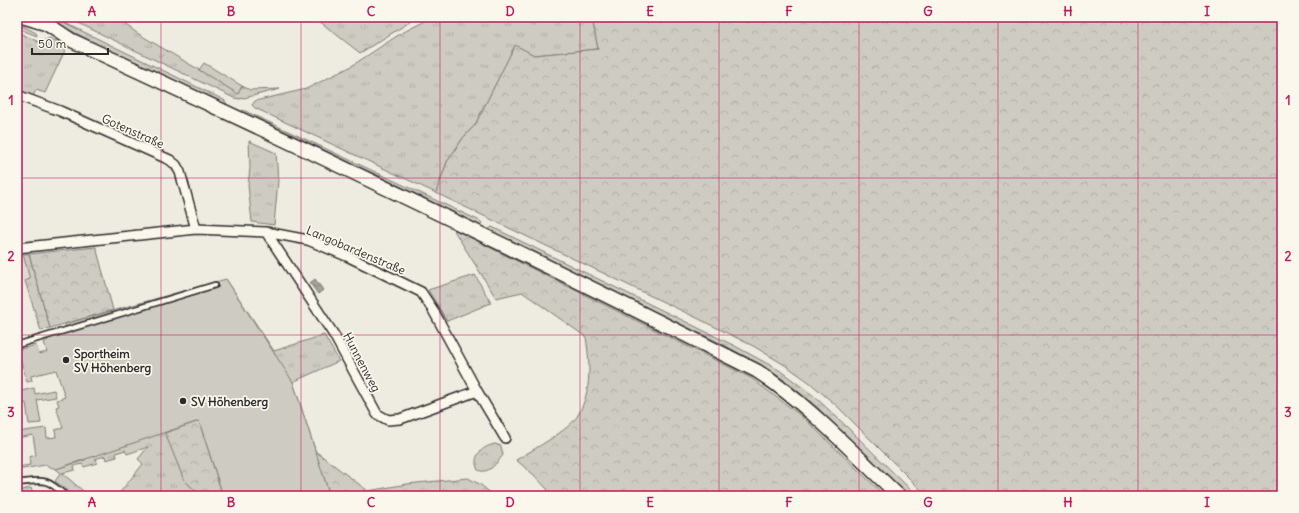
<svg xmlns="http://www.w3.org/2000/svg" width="1299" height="513" font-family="Delius,sans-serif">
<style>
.built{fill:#dedbd1}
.grass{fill:url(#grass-tufts);stroke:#7c7b76}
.forest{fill:url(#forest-crowns);stroke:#7c7b76}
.garden{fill:#cecbc2;stroke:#7c7b76}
.water{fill:url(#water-waves);stroke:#74726e}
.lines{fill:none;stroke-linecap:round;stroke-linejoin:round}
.lane-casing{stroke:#2b2b2b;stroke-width:8}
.street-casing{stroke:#2b2b2b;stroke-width:12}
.secondary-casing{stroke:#2b2b2b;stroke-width:16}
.lane{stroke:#fbf7ec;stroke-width:4.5}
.street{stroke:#fbf7ec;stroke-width:9}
.secondary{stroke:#fbf7ec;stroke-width:13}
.grid{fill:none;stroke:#c2185b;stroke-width:1;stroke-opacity:0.55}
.poi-dot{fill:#2b2b2b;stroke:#fbf7ec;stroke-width:1.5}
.labels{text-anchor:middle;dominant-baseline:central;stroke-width:3.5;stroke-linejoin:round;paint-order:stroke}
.street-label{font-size:12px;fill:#2b2b2b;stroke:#fbf7ec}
.poi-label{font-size:12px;font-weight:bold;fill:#2b2b2b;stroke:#fbf7ec;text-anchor:start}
.neatline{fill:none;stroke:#c2185b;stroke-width:1.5}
.grid-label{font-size:13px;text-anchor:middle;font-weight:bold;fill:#c2185b}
</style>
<defs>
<pattern id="grass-tufts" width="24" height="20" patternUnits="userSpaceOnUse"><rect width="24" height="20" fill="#cecbc2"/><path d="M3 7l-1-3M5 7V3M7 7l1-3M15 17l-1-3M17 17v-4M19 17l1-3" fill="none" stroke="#b1aea7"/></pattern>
<pattern id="forest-crowns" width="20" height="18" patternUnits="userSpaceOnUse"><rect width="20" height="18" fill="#cecbc2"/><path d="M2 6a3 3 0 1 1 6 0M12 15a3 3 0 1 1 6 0" fill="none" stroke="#b1aea7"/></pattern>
<pattern id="water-waves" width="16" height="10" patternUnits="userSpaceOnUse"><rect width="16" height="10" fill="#a4a29a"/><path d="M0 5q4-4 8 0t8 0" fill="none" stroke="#86847e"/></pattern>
</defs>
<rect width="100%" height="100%" fill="#eeebe0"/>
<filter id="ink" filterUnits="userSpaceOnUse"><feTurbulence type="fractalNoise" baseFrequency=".025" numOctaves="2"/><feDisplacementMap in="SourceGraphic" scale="8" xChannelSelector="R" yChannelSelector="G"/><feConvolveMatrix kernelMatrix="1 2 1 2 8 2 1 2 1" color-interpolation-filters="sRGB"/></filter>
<g filter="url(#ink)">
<path class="built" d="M23 254 30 279 17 283V255Z"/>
<path class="grass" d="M66 17H115L137 33 238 93 242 86 250 90 280 89 240 99 234 98Z
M314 17H418L360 53Z
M433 17H592L598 49 534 55 515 46 475 125 463 138 447 162 436 193 255 108 252 105 255 101 306 89 350 67 400 34Z
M57 19 224 100 227 104 225 106C168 80 112 52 56 23L54 21Z
M17 23 36 33 37 36 17 28Z
M17 32 41 43 49 38 67 46 45 93 36 90 33 96 17 89Z
M243 110 480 221 482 223 479 227 241 112Z
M249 141 276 153 278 180 274 225 252 222 248 185 250 168Z
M492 227 733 345 779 370 814 396 844 424 917 496H908L816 406 783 379 764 367 724 345 490 232 489 229Z
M23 254H29L50 328 41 331 25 281 30 279Z
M475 275 491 303 447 321 428 290Z
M226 279 274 351 324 335 339 361 293 382 330 496H223L200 421 184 480 201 496H117L143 464 138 459 148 447 127 454 125 450 116 453 117 457 106 460 105 456 95 459 97 463 84 467 82 464 74 466 75 470 62 473 89 496H75L55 481 61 473 56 469 85 460Z"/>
<path class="forest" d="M592 17H1282V496H927L837 406 809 382 788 367 755 347 699 319 436 193 447 162 463 138 475 125 515 45 534 55 598 49Z
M453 229 751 378 804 418 885 496H542L548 490 533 474 516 460C532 450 570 430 578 415 592 390 590 364 586 337L522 292 496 298Z
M96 247 113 310 50 328 29 254Z
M199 421 223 496H201L184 480 165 433Z
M495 444 501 446 503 455C497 463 488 475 478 470 471 456 483 446 495 444Z
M315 451 368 491 407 484 468 478 481 485 494 496H330Z
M31 488 33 494 45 492 50 496H17V491Z"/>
<path class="garden" d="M204 63 242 86 238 94 199 70Z
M226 279 293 382 330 496H223L199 421 56 469 45 465 17 470V467L30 465 29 457 36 455 33 435 17 438V432L46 428 47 438 56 437 55 430 63 428 56 407 59 406 57 400 65 397 56 370 31 376 32 381 27 382 20 358 17 359V350L36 345 39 354 47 352 44 342 48 340 47 336 66 330 65 324Z
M34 388 35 394 54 390 56 397 37 400 41 423 29 424 26 403 17 404V392Z"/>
<path class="water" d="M315 279 323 290 318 294 310 283Z"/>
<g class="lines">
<defs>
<path id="lane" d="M17 345 215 285
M17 483C44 480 45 477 66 496"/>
<path id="street" d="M17 95 60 111 170 160 176 165 180 172 196 229
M266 232 334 335 377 414 388 420 400 419 477 391
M17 248 196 229 266 232 308 240 349 257 421 292 433 310 477 391 505 438"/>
<path id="secondary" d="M24 17 47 24 71 40C301 146 530 256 757 371 810 406 853 453 899 496"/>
</defs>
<use href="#lane" class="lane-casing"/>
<use href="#street" class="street-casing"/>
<use href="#secondary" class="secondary-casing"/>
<use href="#lane" class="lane"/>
<use href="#street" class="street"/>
<use href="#secondary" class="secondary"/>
</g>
</g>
<path class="grid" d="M161 17V496M301 17V496M440 17V496M580 17V496M719 17V496M859 17V496M998 17V496M1138 17V496M17 178H1282M17 335H1282"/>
<g class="poi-dot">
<circle cx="66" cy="360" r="4"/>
<circle cx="183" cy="401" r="4"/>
</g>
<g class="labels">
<g class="street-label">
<text transform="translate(133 131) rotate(24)">Gotenstraße</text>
<text transform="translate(356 250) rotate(23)">Langobardenstraße</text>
<text transform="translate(362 362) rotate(62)">Hunnenweg</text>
</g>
<g class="poi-label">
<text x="74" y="353">Sportheim<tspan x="74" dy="14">SV Höhenberg</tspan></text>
<text x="191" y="401">SV Höhenberg</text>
</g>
</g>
<rect width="1299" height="513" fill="none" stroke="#fbf7ec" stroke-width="44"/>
<path d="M32 48v6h76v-6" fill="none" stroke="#2b2b2b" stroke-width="2"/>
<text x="38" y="48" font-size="12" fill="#2b2b2b" stroke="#fbf7ec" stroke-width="3" paint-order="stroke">50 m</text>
<rect x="22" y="22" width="1255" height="469" class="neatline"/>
<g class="grid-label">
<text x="92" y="16">A</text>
<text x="231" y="16">B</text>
<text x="371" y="16">C</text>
<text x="510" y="16">D</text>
<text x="650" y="16">E</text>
<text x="789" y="16">F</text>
<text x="928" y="16">G</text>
<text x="1068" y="16">H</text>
<text x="1207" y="16">I</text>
<text x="11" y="105">1</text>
<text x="1288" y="105">1</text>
<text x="11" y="261">2</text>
<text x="1288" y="261">2</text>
<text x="11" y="417">3</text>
<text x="1288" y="417">3</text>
<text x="92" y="507">A</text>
<text x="231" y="507">B</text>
<text x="371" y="507">C</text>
<text x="510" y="507">D</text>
<text x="650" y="507">E</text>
<text x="789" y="507">F</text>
<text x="928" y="507">G</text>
<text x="1068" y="507">H</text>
<text x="1207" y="507">I</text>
</g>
</svg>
